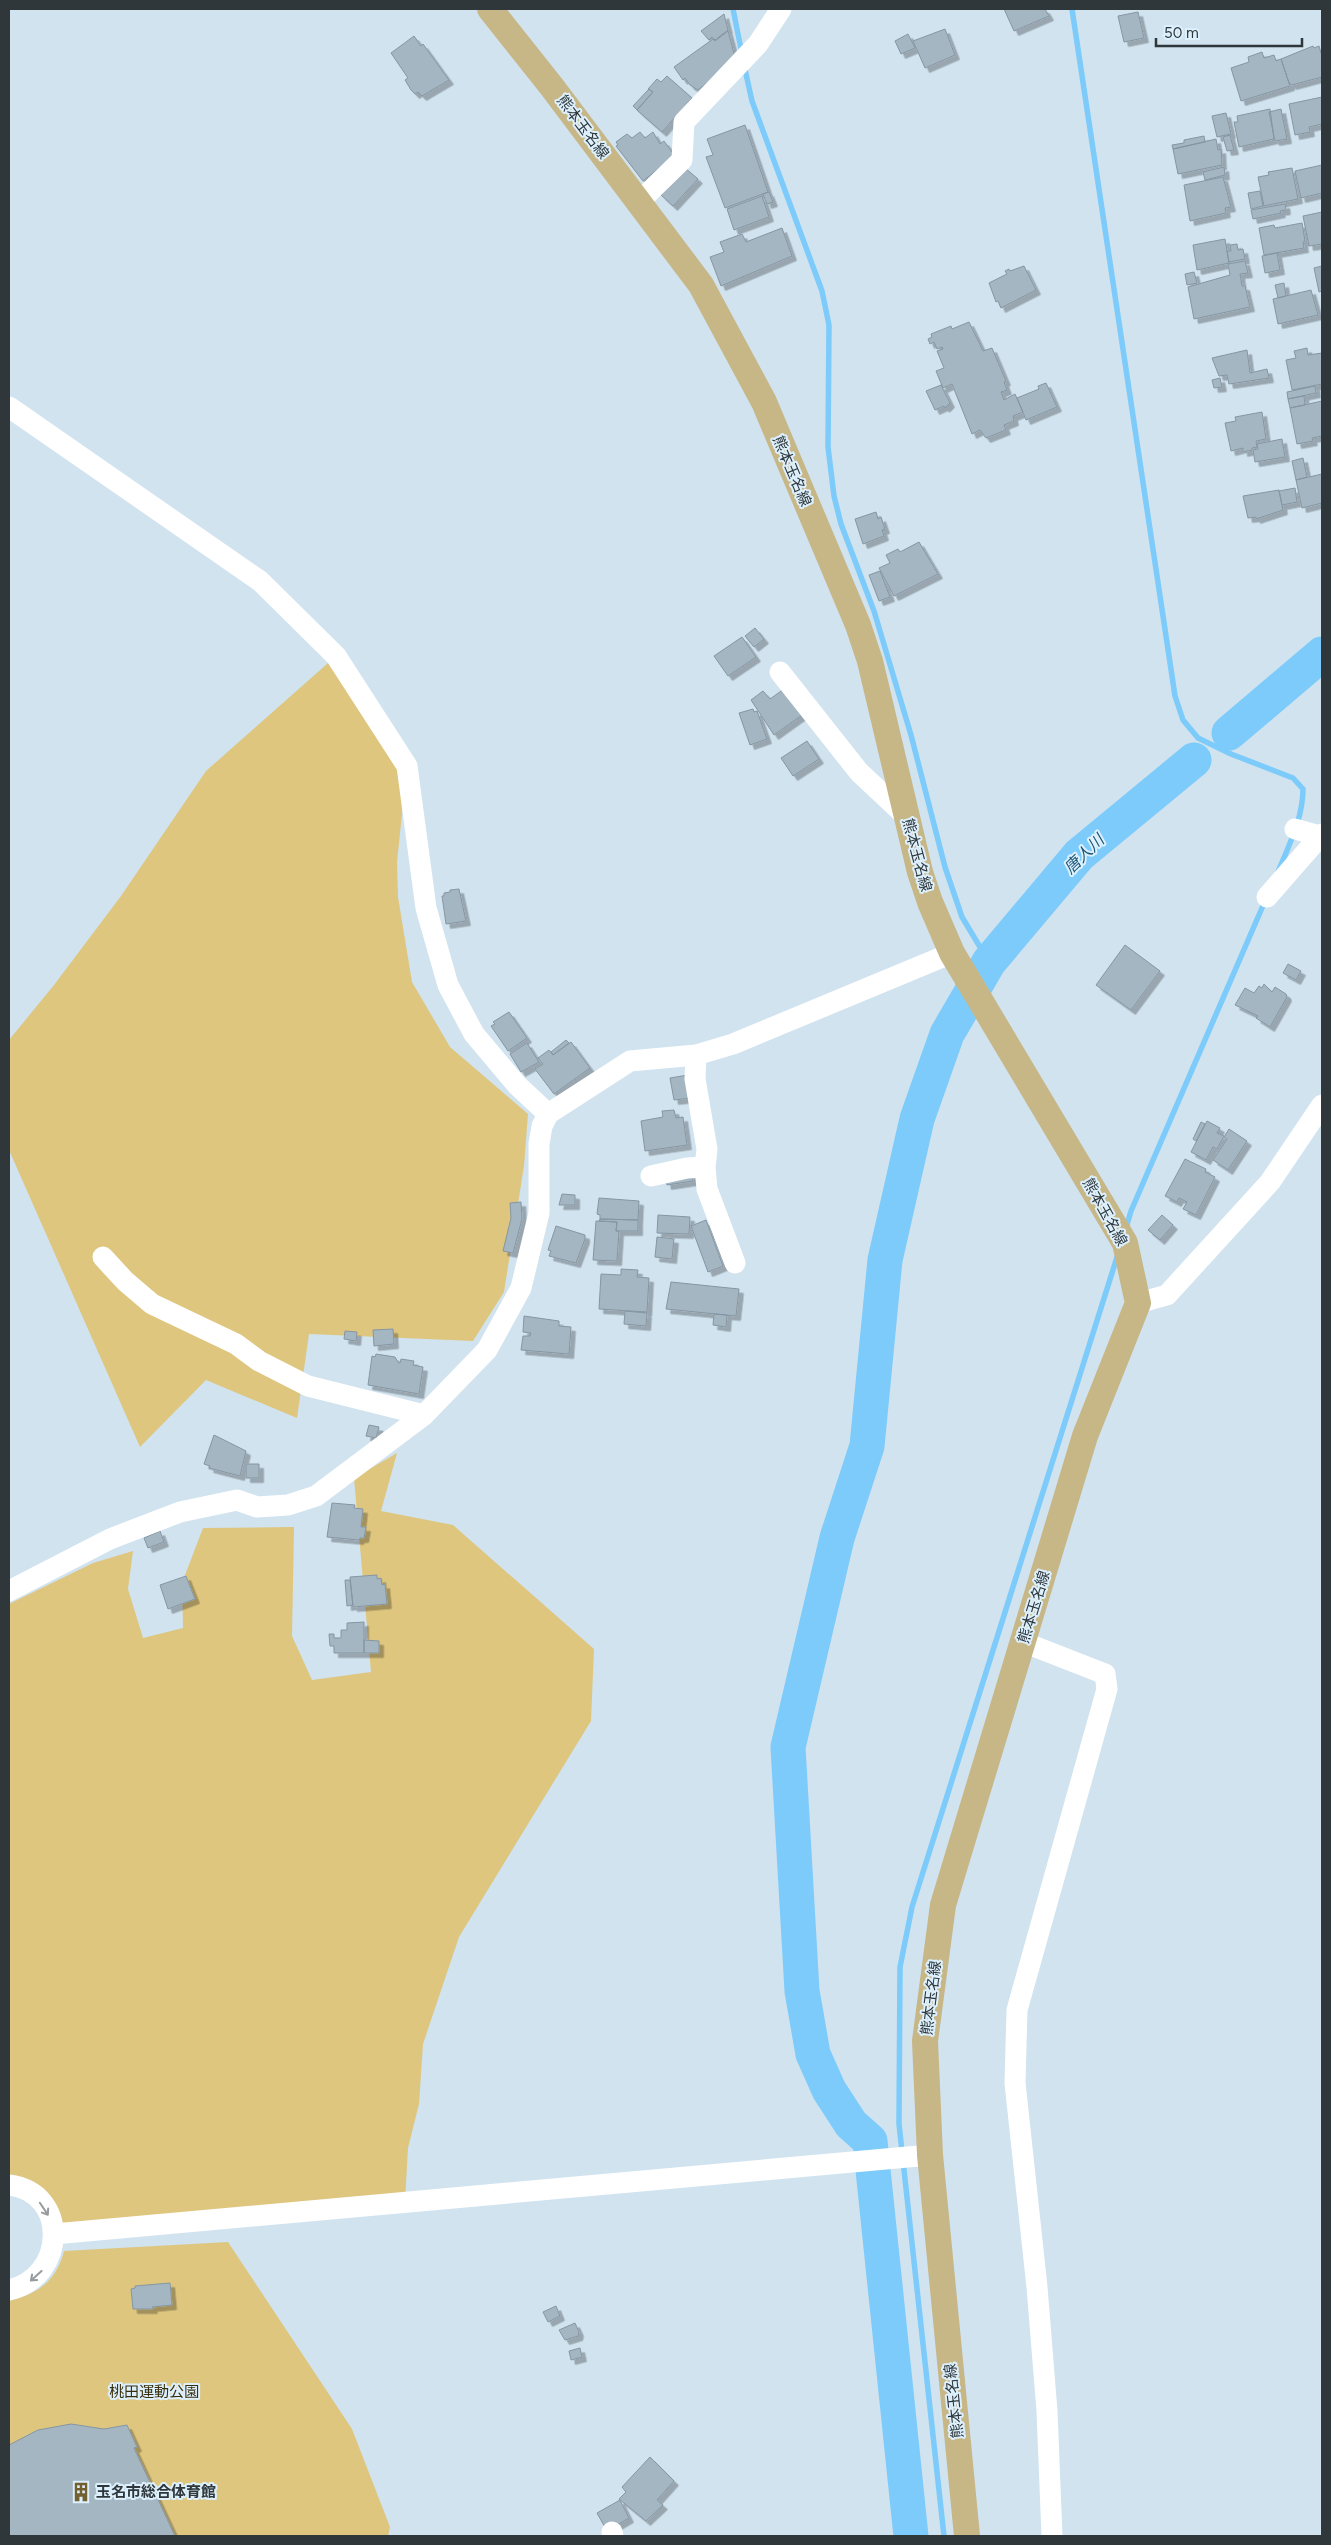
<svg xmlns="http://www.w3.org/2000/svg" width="1331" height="2545" font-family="Figtree,'Noto Sans JP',sans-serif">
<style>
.green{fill:#dec67f}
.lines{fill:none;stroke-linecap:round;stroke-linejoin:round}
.stream{stroke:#7dcbfa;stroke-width:5.5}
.river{stroke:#7dcbfa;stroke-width:35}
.building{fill:#a4b6c2;stroke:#8596a2;filter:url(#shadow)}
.minor{stroke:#fff;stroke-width:21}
.major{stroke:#c7b686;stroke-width:26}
.oneway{stroke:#979b9d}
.labels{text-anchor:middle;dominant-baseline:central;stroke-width:4;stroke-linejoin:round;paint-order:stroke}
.street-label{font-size:15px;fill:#2f373b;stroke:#ddf0fd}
.park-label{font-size:15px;fill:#3a2f0c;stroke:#ddf0fd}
.poi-label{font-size:15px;font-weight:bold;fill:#2f373b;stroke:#ddf0fd;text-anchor:start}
.water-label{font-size:16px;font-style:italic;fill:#1a5675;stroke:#ddf0fd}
</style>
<defs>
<filter id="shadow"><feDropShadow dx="4.5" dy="4.5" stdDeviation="0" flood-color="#0004"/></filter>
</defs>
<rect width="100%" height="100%" fill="#d0e3ef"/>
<path class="green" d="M336 656 407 766 397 862 398 897 412 982 450 1047 528 1114 524 1166 504 1292 473 1341 309 1334 297 1418 206 1380 140 1447 9 1150V1040L54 985 121 896 206 771Z
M397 1453 381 1511 453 1525 594 1649 591 1721 459 1937 423 2044 419 2104 408 2148 405 2202 63 2233 9 2182V1604L93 1563 133 1551 128 1589 143 1638 183 1628 182 1583 203 1528 294 1527 292 1636 312 1680 371 1672 354 1478Z
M228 2242 352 2429 390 2527 388 2536H9V2301C38 2293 56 2282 64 2251Z"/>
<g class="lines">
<path class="stream" d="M733 9 742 54
M1072 9 1175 696 1183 720 1198 738 1231 754 1293 778 1303 789C1303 818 1289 845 1278 872
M744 65 752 101 822 291 829 325 828 447 834 496 841 524 874 611 911 735 945 867 962 917 989 962
M1126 1228 1131 1211 1265 901
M944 2536 899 2124 900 1967 912 1907 1118 1254"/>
<path class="river" d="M1229 733 1322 654
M911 2536 870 2141 851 2124 829 2090 813 2054 802 1991 788 1747 837 1538 867 1446 885 1260 917 1119 947 1034 989 962 1079 855 1194 760"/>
</g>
<path class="building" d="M1004 9H1045L1049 16 1014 31Z
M1138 12 1144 38 1124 42 1118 16Z
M724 14 728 30 715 40 712 37 709 40 701 31Z
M945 29 955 55 925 68 913 41Z
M728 31 736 61 698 90 690 85 685 78 683 80 674 67 713 39 715 41Z
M908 34 915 48 901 54 895 41Z
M414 36 421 46 423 44 449 80 422 96 418 92 415 94 411 90 405 80 408 78 391 53Z
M1313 46 1314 48 1319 46 1322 56V77L1292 85 1289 83 1281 59Z
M1262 52 1264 58 1274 55 1276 61 1281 59 1290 86 1241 101 1231 68 1249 62 1248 57Z
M667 76 692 98 662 132 637 110 653 92 648 89 657 79 661 82Z
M649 89 653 92 637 110 633 106Z
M1322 97V124L1309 127 1310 132 1295 135 1289 104Z
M1270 109 1274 139 1239 147 1234 122H1238L1237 116Z
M1281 109 1287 139 1275 141 1269 112Z
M1226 113 1231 134 1217 137 1212 116Z
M745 125 768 192 725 208 706 157 713 155 707 139Z
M640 132 645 138 653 132 660 144 664 141 675 156 643 181 616 146 618 145 616 142 627 134 632 138Z
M1230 135 1234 150 1227 151 1223 137Z
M1204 136 1205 142 1173 149 1172 145 1184 143V140Z
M1216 139 1218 150 1221 149 1222 165 1178 174 1173 149Z
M1322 165V193L1301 198 1295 171Z
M1224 167 1225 175 1205 180 1203 172Z
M685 168 698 179 673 206 661 195Z
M1292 168 1298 199 1264 206 1258 177 1269 175 1268 172Z
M1223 177 1231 207 1225 208 1226 213 1190 221 1184 185Z
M1260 191 1263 206 1251 209 1248 193Z
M769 192 773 202 767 204 763 194Z
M762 196 769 217 734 230 727 209Z
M1285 204 1286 210 1280 211 1281 213 1253 219 1251 210Z
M1322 212V244L1309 246 1303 216Z
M1302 223 1305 241 1303 242 1304 248 1264 255 1259 228 1274 225 1275 228Z
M782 228 792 256 721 286 710 257 724 252 720 242 742 234 746 242Z
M1225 239 1229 263 1197 270 1193 245Z
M1237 244 1238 250 1243 249 1245 259 1229 262 1227 251H1231L1230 245Z
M1277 253 1280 270 1265 273 1262 256Z
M1245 261 1248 273 1240 274 1242 286H1245L1250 307 1194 319 1188 287 1230 275 1228 264Z
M1024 266 1036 290 1001 308 998 301 996 302 989 283 1007 274 1005 271 1009 269 1010 271Z
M1322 266V291L1319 292 1314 268Z
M1194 272 1197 283 1187 285 1185 274Z
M1284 283 1286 296 1278 298 1275 285Z
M1311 290 1318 315 1278 324 1273 299Z
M969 322 983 351 992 348 1006 381 1004 382 1007 390 1001 392 1004 400 1015 394 1023 412 1013 416 1014 421 1004 425 1006 430 986 438 980 430 972 434 952 384 943 388 936 371 944 368 937 351 943 349 942 347 937 349 934 342 930 344 928 339 932 337 931 334 951 326 952 329Z
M1307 348 1308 355 1322 353V384L1292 390 1286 360 1296 358 1294 351Z
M1247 350 1250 373 1267 369 1269 378 1229 384 1227 375 1219 376 1212 358Z
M1220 378 1222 387 1214 388 1212 380Z
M1046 383 1057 407 1026 420 1017 398 1039 389 1038 386Z
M941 385 950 403 945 408 944 406 935 410 926 391Z
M1315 386 1316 393 1288 399 1287 392Z
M1304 396 1305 405 1290 408 1288 399Z
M1322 401V436L1312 438 1313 441 1297 444 1290 408Z
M1262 412 1266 439 1256 441 1257 447 1252 448V450L1243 452V448L1231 451 1225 423 1236 421 1235 417Z
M1282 439 1285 457 1255 462 1253 450 1258 449 1257 444Z
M1303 458 1307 477 1296 480 1292 461Z
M1322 474V503L1302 508 1296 480Z
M1295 488 1297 502 1282 505 1279 491Z
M1279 490 1283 510 1256 519V517L1248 518 1243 496Z
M876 512 878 519 881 517 885 529 882 530 884 536 863 544 855 519Z
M919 542 938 574 894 596 879 568 890 563 886 555 898 549 900 552Z
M880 571 890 597 879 601 869 575Z
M755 628 764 639 754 647 745 636Z
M742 637 756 657 728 676 714 656Z
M788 686 809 710 774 735 751 700 763 691 770 699Z
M753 709 754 712 757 711 767 739 750 745 739 713Z
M807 741 819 759 793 776 781 758Z
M459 889 466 921 446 924 442 896H444V893L450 892V890Z
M1125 945 1160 971 1131 1010 1096 985Z
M1288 964 1301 971 1296 980 1283 973Z
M1264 984 1272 992 1275 987 1286 994 1287 997 1270 1027 1256 1018 1258 1016 1235 1005 1245 988 1254 993 1259 986 1262 988Z
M509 1012 527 1038 508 1051 491 1026 495 1024 493 1022Z
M566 1040 569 1043 553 1055 551 1052Z
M571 1042 590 1068 554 1094 535 1069 543 1064 538 1058 549 1050 553 1055Z
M527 1043 539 1062 521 1072 510 1054Z
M688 1075 691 1098 674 1100 670 1078Z
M674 1110 676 1118 683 1117 687 1145 645 1151 641 1121 663 1117 662 1111Z
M1207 1121 1220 1128 1217 1133 1224 1136 1217 1149 1213 1147 1206 1160 1191 1152Z
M1201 1122 1205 1124 1196 1141 1193 1139Z
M1229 1129 1247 1141 1228 1170 1213 1160 1227 1139 1224 1137Z
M1185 1159 1206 1169 1205 1172 1215 1177 1196 1215 1183 1209 1187 1202 1179 1198 1177 1202 1165 1196Z
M692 1173 693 1181 667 1185 665 1175Z
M562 1194 575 1195V1205H559Z
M599 1198 639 1201 638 1220 600 1219V1215L597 1214Z
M521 1202 522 1219 513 1253 503 1251 511 1218 510 1203Z
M658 1215 690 1217 689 1234 657 1233Z
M1162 1215 1173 1225 1160 1240 1148 1230Z
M600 1219 638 1220V1231H616L617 1222 599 1221Z
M706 1220 723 1266 708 1272 691 1226Z
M596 1221 617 1222 616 1231H619L617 1261 593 1260Z
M556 1226 585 1235V1239L576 1263 549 1256 551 1251 548 1250Z
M657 1237 674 1239 672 1259 655 1257Z
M621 1269 638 1270 637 1277 649 1278 647 1312 599 1309 601 1274 621 1275Z
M671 1282 739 1289 736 1316 666 1309Z
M625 1311 647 1313 646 1326 624 1324Z
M714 1314 727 1315 726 1327 713 1325Z
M524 1316 559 1321V1326L571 1327 569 1354 521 1350 523 1336H530L531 1333 523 1332Z
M393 1329 394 1344 374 1346 373 1330Z
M345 1331 357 1332 356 1341 344 1339Z
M376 1354 395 1357 398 1362 400 1363 401 1359 414 1361 413 1365 423 1367 419 1394 368 1385 372 1356 375 1357Z
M369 1425 379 1427 376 1438 366 1436Z
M214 1435 246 1451 240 1476 209 1468 210 1466 204 1464Z
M246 1464H259V1478H246Z
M332 1503 355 1505 354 1508 363 1509 361 1527H366L364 1538H360L359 1540 327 1537Z
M160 1531 164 1542 148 1548 144 1538Z
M377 1575V1579L381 1578 382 1585 385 1584 387 1604 353 1607 350 1577Z
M186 1576 195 1599 168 1609 160 1585Z
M345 1580H350L353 1605 347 1606Z
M364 1622V1653H334V1646H330L329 1634H334V1638H341V1630H347V1623Z
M364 1640 379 1641V1653H364Z
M170 2283 172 2305 152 2307 153 2309H133L131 2289 135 2288V2286Z
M556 2306 560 2316 548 2322 543 2312Z
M575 2323 579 2332 578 2336 565 2340 559 2330Z
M580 2348 582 2357 571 2360 569 2351Z
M71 2424 104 2429 127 2425 137 2447 134 2448 175 2536H9V2445L38 2430Z
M650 2457 674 2481 657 2500 663 2505 646 2521 619 2499 626 2492 622 2487Z
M620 2500 629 2518 607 2531 597 2513Z"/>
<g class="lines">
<path class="minor" d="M639 202 682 160 684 122 758 44 781 9
M9 407 260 581 336 656 407 766 426 908 448 985 474 1034 517 1085 548 1114
M780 672 859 772 908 818
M1295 829 1320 836
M1267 897 1322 834
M696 1055 695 1079 707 1149 705 1167 707 1189 735 1263
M651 1176 687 1168 705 1167
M103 1257 125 1281 152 1304 236 1344 259 1361 308 1386 424 1415
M1138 1303 1167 1295 1270 1182 1322 1105
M9 1591 110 1539 180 1512 237 1500 257 1507 288 1505 316 1496 424 1415 487 1350 521 1288 539 1213V1144L542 1126 548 1114 630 1061 696 1055 733 1044 952 953
M1023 1642 1105 1674 1107 1689 1017 2010 1015 2083 1037 2287 1047 2411 1052 2536
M9 2185C69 2192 67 2277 9 2290
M54 2234 930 2155
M612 2532 613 2536"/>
<path class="major" d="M490 9 552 87 701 285 764 402 858 625 870 661 920 872 930 902 952 953 1125 1243 1138 1303 1085 1436 943 1905 925 2041 930 2155 967 2536"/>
</g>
<defs><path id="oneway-shaft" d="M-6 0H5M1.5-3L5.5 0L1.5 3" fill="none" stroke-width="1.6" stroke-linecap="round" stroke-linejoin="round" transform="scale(1.25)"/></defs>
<g class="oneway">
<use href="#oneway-shaft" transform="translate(44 2209) rotate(56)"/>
<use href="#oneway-shaft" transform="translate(36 2276) rotate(138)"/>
</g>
<defs>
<symbol id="building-bare" viewBox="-9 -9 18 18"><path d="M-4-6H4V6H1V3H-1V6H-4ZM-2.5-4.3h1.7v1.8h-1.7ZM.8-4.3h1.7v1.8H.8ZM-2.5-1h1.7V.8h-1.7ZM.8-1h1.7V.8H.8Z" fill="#72612f" stroke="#ddf0fd" stroke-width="2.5" paint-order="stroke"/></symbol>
</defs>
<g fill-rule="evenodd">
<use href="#building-bare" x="67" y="2478" width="28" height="28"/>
</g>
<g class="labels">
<g class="street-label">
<text transform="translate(583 127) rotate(53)">熊本玉名線</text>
<text transform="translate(792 471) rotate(67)">熊本玉名線</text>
<text transform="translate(917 855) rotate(75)">熊本玉名線</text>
<text transform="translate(1105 1212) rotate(61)">熊本玉名線</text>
<text transform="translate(1034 1607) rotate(-73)">熊本玉名線</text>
<text transform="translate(931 1998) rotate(-83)">熊本玉名線</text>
<text transform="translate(954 2401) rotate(-96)">熊本玉名線</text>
</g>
<g class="park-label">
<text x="154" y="2392">桃田運動公園</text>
</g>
<g class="poi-label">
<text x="96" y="2492">玉名市総合体育館</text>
</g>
<g class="water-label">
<text transform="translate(1084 854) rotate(-44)">唐人川</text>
</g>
</g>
<rect width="1331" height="2545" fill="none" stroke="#2f373b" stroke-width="20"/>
<path d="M1156 38v8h146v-8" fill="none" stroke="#2f373b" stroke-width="2.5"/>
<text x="1164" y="38" font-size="15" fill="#2f373b" stroke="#ddf0fd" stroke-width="4" paint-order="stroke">50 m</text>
</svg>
